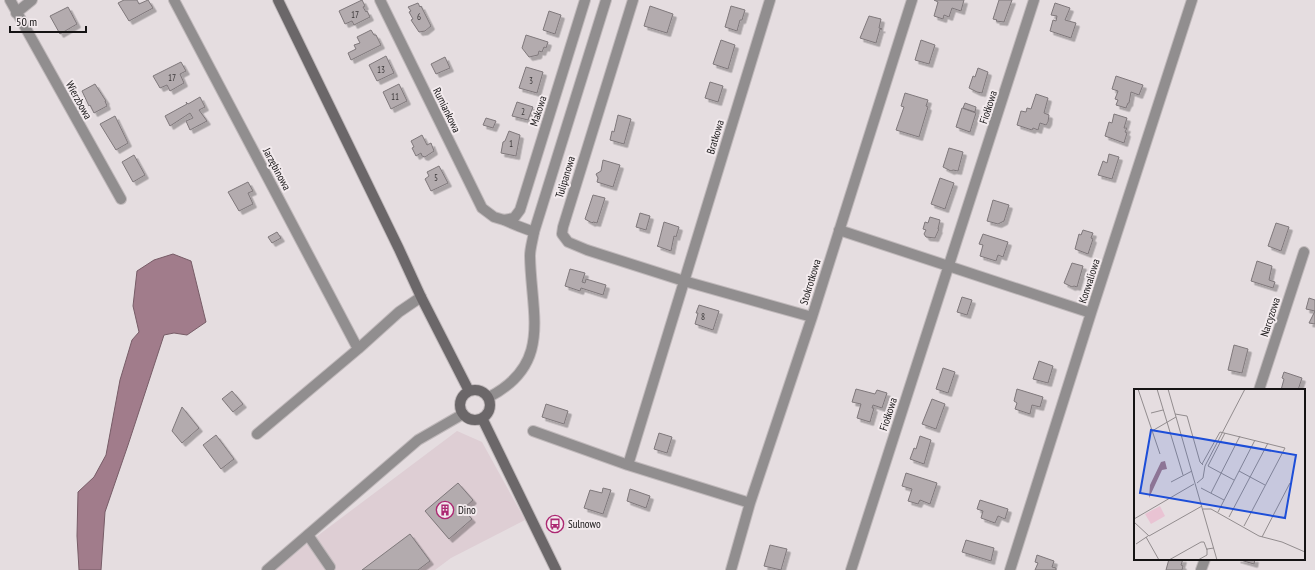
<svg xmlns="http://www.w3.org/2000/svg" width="1315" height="570" font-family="'PT Sans Narrow',sans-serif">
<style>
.built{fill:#deced4}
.water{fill:#a17c8b;stroke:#775c67}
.building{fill:#b3abae;stroke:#7f787b;filter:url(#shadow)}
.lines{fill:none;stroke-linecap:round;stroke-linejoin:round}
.minor-casing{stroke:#c0b9bb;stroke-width:12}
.tertiary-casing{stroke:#c0b9bb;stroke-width:12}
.secondary-casing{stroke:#c0b9bb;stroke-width:12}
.minor{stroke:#918e8f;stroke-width:10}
.tertiary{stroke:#918e8f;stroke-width:10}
.secondary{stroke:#6b6769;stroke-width:10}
.labels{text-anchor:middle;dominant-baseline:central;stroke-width:4;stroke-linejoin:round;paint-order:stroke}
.number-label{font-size:9px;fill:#3c393a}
.street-label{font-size:11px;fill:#151314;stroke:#f2eaed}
.poi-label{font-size:11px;fill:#151314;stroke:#f2eaed;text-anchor:start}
.inset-road{fill:none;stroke:#928c8e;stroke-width:1}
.view{fill:#1d4ed8;fill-opacity:0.15;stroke:#1d4ed8;stroke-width:2}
.inset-edge{fill:none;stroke:#151314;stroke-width:2}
</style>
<defs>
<filter id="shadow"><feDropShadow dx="3.5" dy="3.5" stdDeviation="0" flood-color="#0004"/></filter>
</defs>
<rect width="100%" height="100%" fill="#e5dde0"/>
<path class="built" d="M457 431 482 442 525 520 451 558 435 570H272Z"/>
<path class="water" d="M173 254 191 261 206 322 187 335 174 333 164 335 128 445 105 512 101 570H79L77 536 78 492 94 477 106 455 120 380 132 340 139 332 133 306 137 271 154 260Z"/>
<path class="building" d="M124 0H137L139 4 148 0 153 8 129 21 118 3Z
M362 0 365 6 363 7 366 12 367 11 370 17 354 25 352 21 345 24 339 11Z
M934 0H964L961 11 952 8 949 17 944 15 943 19 934 16 938 2Z
M999 0H1012L1004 22 996 21 997 20 993 19Z
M418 3 420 7 421 6 431 26 425 31 419 32 411 20 413 19 409 12 411 11 408 7Z
M1055 3 1070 8 1065 20 1076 23 1071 38 1050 31 1053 20 1056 21 1057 16 1051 15Z
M650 6 673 14 667 33 644 26Z
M731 6 745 10 742 20H740L737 31 725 27Z
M68 7 77 24 60 34 50 16Z
M549 11 561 15 555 34 543 30Z
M869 16 881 19 879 28 882 29H880L876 43 860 38Z
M371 30 374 35H376L381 45 351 60 348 53 356 49 354 45 360 43 357 37Z
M526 35 548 42 546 48 544 47 542 52 539 51 538 55 529 57 522 48Z
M721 40 735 45 728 69 713 64Z
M921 40 935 45 929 64 915 60Z
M386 56 394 73 377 81 369 65Z
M445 57 450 68 436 74 431 64Z
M181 62 186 71 180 74 184 83 170 91 167 85 160 88 153 76Z
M526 67 543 72 537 93 519 88Z
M978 68 988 72 982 93 977 92 969 88 973 76 975 77Z
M1116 76 1143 85 1139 95 1131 92 1129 103H1128L1126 108 1116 105 1118 100 1115 99 1118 91 1112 89Z
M710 82 723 86 718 102 705 98Z
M95 84 106 101H105L107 106 94 113 90 105 89 106 82 91Z
M399 84 407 101 391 109 383 92Z
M905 93 928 100 926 106 928 107 919 137 896 130 904 107 901 106Z
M1036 94 1048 98 1044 113 1049 115 1048 122 1046 125 1040 123 1038 130 1033 128 1032 130 1017 125 1021 111 1026 112 1027 108 1031 109Z
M200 97 205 107 199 110 207 121 190 130 186 121 193 118 190 113 170 126 165 116 187 104 186 102 188 104Z
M517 102 533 107 528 120 512 116Z
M965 103 976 107 975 112 963 108Z
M962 108 976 113 970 132 956 127Z
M1114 114 1127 118 1124 128H1127L1125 132 1127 133 1124 143 1105 136 1109 122 1112 123Z
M618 115 631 119 624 144 610 140 612 131 614 132Z
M115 116 128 143 116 150 100 124Z
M486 118 496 121 493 128 483 125Z
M509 131 520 135 516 156 501 153 503 142 505 141Z
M422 135 427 145 431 143 434 151 425 157 422 156 421 153 416 156 412 148 414 147 411 141Z
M949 148 963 152 958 171 953 170 951 171 943 167Z
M1109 154 1119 157 1112 179 1098 175 1103 161 1107 163Z
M134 155 145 175 133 182 122 162Z
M603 160 620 165 613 187 597 182 598 178 596 174 601 171Z
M439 166 448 183 431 191 425 179 429 176 427 172Z
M940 178 954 183 945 209 931 204Z
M248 182 253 191 248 193 253 204 239 211 228 192Z
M593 195 605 198 597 223 593 222 592 223 585 219Z
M993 200 1009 205 1004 221 998 224 987 221Z
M640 213 650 216 646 230 636 227Z
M930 217 940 220 938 229H939L935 238 926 237 924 234 926 230 923 229 925 222 928 223Z
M664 222 679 227 676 237 674 236 671 251 657 246 658 245Z
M1276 223 1289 227 1281 251 1268 246Z
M1083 230 1093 233 1091 238 1093 239 1088 254 1075 249 1079 234 1081 235Z
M277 232 281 238 272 243 268 237Z
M983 234 1008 242 1003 257 998 255 996 261 980 256 983 245 979 244Z
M1257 261 1272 266 1269 280 1275 282 1273 288 1251 281Z
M1072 263 1083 266 1077 287 1074 286 1072 287 1064 283Z
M570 269 585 273 582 282 585 283 586 279 606 285 603 295 581 288 580 291 565 286Z
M962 297 972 300 967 315 957 312Z
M1309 298 1315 300V324L1309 323 1315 311 1306 309Z
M699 305 719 311 713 330 695 324 698 313H696Z
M1234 345 1248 349 1242 373 1228 370Z
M1039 361 1053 366 1048 383 1033 379Z
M943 368 955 372 948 393 936 389Z
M1284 372 1302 378 1298 390H1281L1284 379 1282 378Z
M856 389 875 394 877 390 887 393 882 408 873 405 872 408H874L870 422 857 418 861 404 852 402Z
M1017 389 1043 397 1040 407 1032 405 1030 414 1015 409 1017 403 1014 401Z
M232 391 243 404 233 412 222 399Z
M932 399 945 404 936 429 922 424Z
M546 404 568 411 564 424 542 417Z
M182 407 199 428 182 443 172 431Z
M659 433 672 437 667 453 654 449Z
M216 435 234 459 221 469 203 445Z
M920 436 931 440 924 464 910 459 914 448 916 449Z
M906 473 937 483 930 504 920 500 918 504 908 501 912 489 902 486Z
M458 483 473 500 463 509 472 519 449 539 425 511Z
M603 488 611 490 603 514 584 508 590 490 602 493Z
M630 489 650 496 646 508 627 501Z
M980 500 1008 509 1005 519 998 516 995 523 981 518 983 511 977 509Z
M410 534 430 561 418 570H362Z
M966 540 994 548 991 561 962 552Z
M770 545 787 549 781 570 764 566Z
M1037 555 1054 561 1052 567 1056 568V570H1035L1038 563 1035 562Z
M1169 559H1183L1181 565 1183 566 1182 570H1166Z
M1237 559H1255L1254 564Z"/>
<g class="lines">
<defs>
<path id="minor" d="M10 0 121 199
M174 0 358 349
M380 0 482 208 494 217 504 220 518 226 534 232
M633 0 563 227 562 234 568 242 587 250 684 281 812 317
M16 13 32 0
M504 220 514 218 520 210 585 0
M839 230 1091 313
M1259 390 1304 252
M533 431 628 465 750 503
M257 434 358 349 399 312 421 297
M628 465 770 0
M308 535 330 567
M731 570 750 503 812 317 912 0
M851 570 1034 0
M1010 570 1091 313 1192 0
M1201 570 1205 559"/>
<path id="tertiary" d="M489 397C553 364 531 314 530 256 530 248 533 239 534 232L606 0
M267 570 418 440 463 414"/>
<path id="secondary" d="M278 0 399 249 421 297 469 391
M460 405a15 15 0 1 1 30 0a15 15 0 1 1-30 0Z
M482 418 556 570"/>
</defs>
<use href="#minor" class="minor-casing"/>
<use href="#tertiary" class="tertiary-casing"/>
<use href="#secondary" class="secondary-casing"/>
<use href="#minor" class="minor"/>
<use href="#tertiary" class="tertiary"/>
<use href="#secondary" class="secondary"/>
</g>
<defs>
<symbol id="building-ring" viewBox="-11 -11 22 22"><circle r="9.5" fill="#f2eaed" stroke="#ac2872" stroke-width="1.5"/><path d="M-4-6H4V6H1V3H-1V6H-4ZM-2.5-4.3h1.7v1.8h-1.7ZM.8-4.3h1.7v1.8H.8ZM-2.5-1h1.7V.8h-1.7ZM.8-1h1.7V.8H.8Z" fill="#ac2872"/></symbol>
<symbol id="bus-ring" viewBox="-11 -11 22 22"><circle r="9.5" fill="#f2eaed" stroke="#ac2872" stroke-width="1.5"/><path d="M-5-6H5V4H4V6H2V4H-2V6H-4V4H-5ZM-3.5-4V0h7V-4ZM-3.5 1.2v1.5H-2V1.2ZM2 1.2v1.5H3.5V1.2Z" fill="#ac2872"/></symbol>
</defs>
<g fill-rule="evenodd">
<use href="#building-ring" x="435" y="500" width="20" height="20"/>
<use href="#bus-ring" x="545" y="514" width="20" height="20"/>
</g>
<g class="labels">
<g class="number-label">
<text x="355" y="14">17</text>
<text x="419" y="16">6</text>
<text x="381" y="69">13</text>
<text x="172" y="77">17</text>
<text x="531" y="80">3</text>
<text x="395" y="96">11</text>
<text x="523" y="111">2</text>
<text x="511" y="143">1</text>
<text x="436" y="177">5</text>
<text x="703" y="316">8</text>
</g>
<g class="street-label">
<text transform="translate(79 100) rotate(61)">Wierzbowa</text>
<text transform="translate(988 107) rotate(-72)">Fiołkowa</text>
<text transform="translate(447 110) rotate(64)">Rumiankowa</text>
<text transform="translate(538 111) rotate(-72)">Makowa</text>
<text transform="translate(715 137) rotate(-73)">Bratkowa</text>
<text transform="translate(277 169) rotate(62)">Jarzębinowa</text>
<text transform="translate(565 177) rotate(-73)">Tulipanowa</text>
<text transform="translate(1089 281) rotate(-72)">Konwaliowa</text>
<text transform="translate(810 282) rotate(-73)">Stokrotkowa</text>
<text transform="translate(1270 317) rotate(-72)">Narcyzowa</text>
<text transform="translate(888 414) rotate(-72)">Fiołkowa</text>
</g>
<g class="poi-label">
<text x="458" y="510">Dino</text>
<text x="568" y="524">Sulnowo</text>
</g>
</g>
<g transform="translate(1134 389)">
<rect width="171" height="171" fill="#e5dde0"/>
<path d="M26 117 31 127 17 135 11 125Z" fill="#e9c3d3"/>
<path d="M31 72 33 80 28 81 15 109 16 96 27 73Z" fill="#a17c8b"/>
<path class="inset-road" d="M4 0 26 65M23 0 49 86M34 0 83 171M17 24 29 21M41 25 53 27 66 73 69 76M18 42 42 28M91 44 74 77 100 91M68 75 86 43 151 59 110 137M105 82 131 96M37 93 58 82M63 94 69 89 71 77 111 0M67 99 90 111M77 104 106 47M69 120H77L125 147 148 153 171 163M84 123 121 51M95 128 134 54M0 130 60 95M0 133 15 147 68 117M12 148 25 171M128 148 156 94M2 155 14 147M35 171 67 153H70L73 161M64 171 73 166V160L80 159"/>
<path class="view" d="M17 41 162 66 151 129 6 104Z"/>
<rect width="171" height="171" class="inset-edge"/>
</g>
<path d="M10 26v6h76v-6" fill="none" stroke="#151314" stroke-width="2"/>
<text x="16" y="26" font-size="12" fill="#151314" stroke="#f2eaed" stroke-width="3" paint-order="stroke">50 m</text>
</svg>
